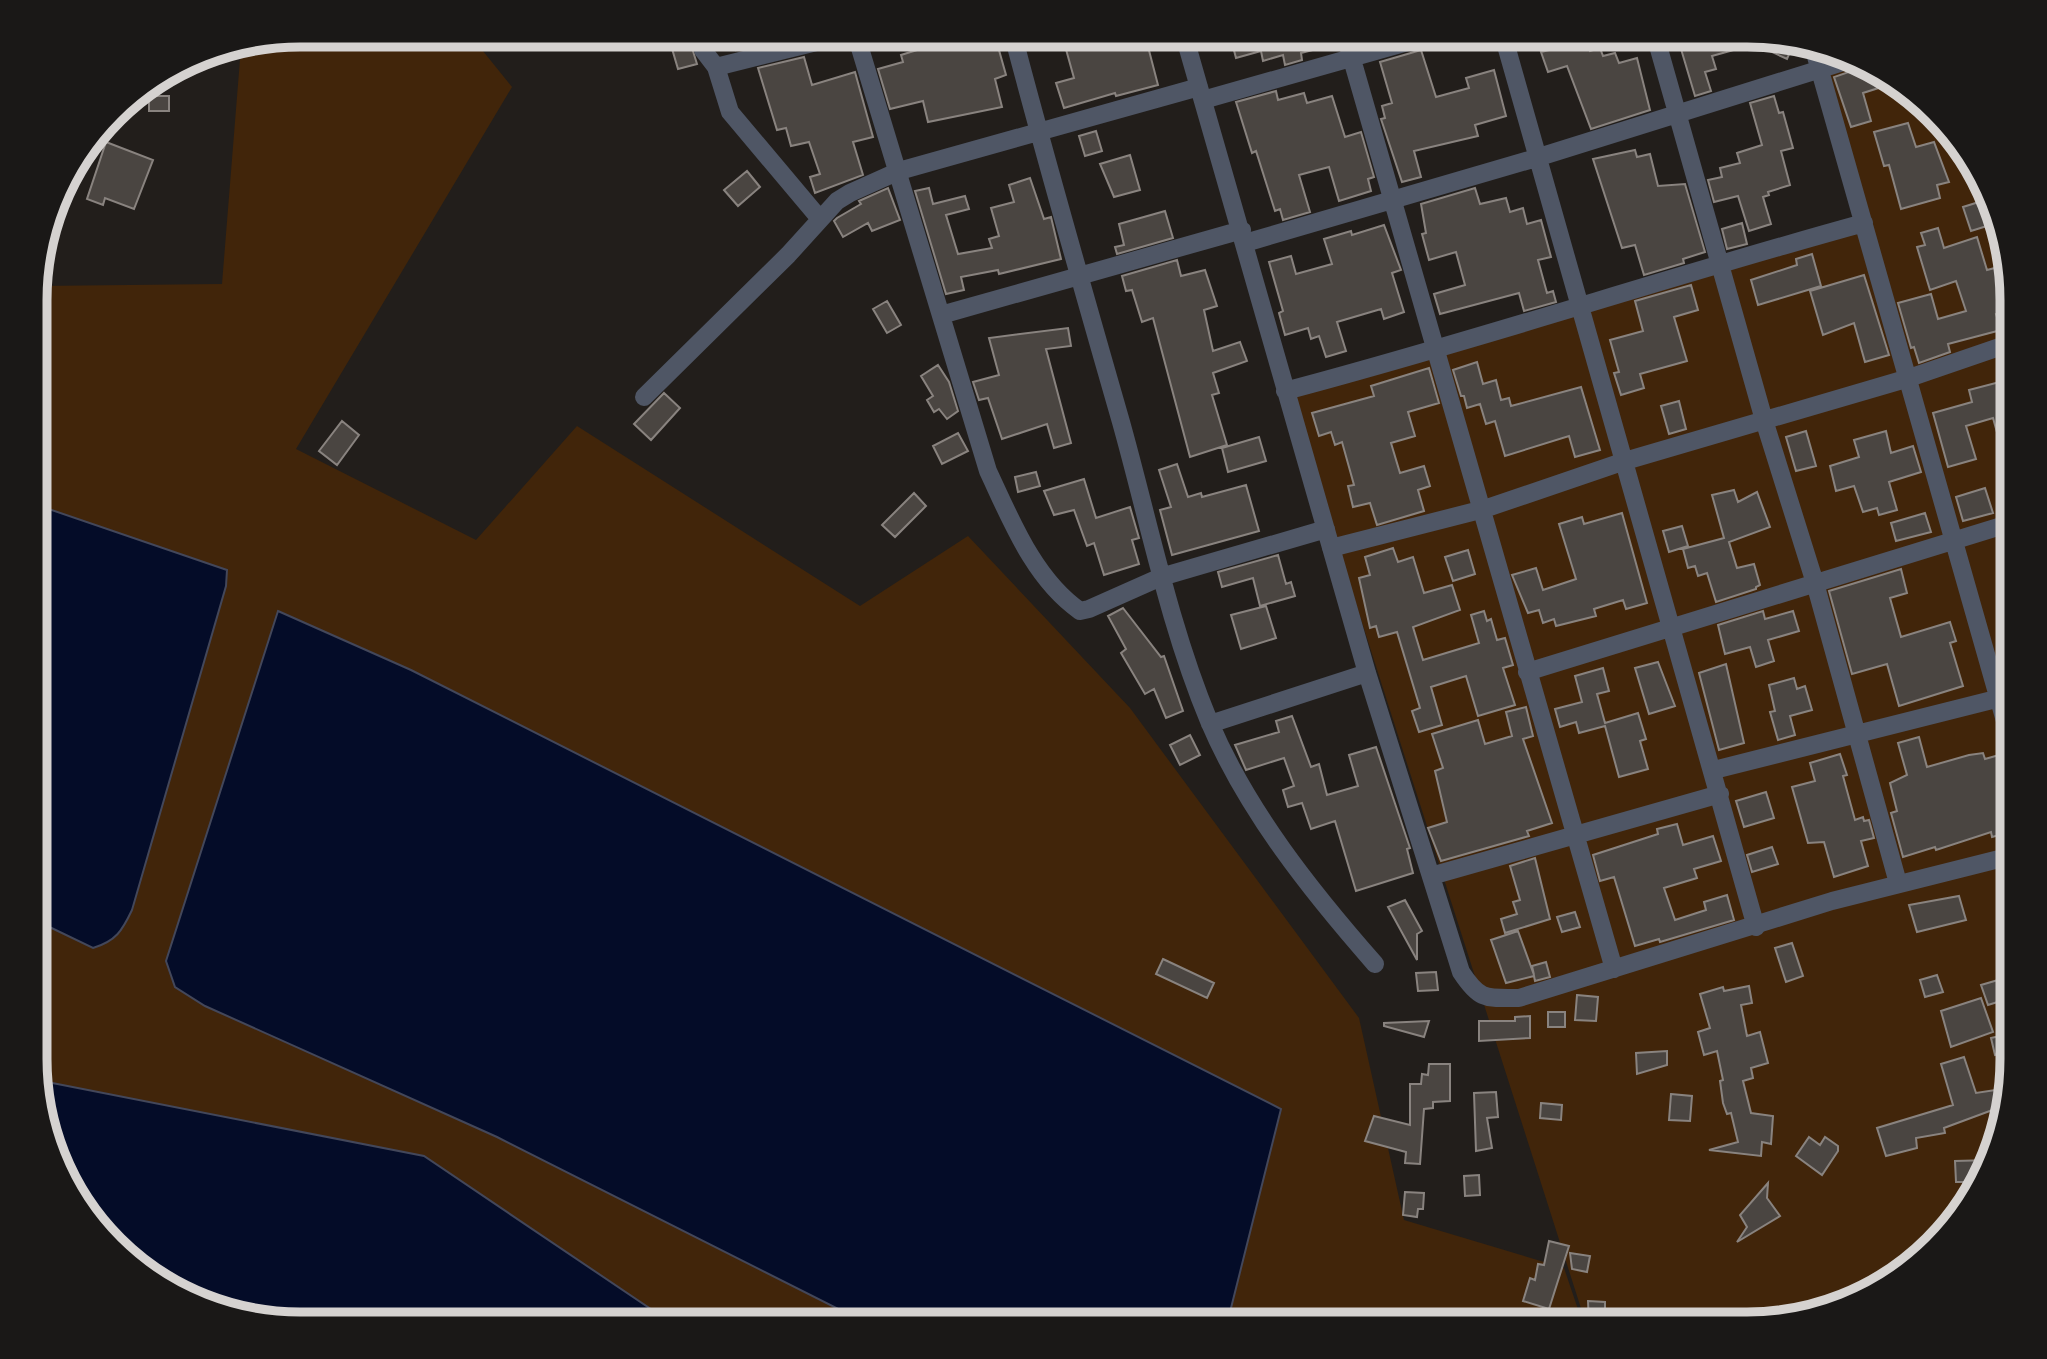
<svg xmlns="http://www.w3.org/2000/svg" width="2047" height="1359" font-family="'Titillium Web',sans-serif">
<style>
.green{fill:#41250a}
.water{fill:#040c28;stroke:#43475a;stroke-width:2}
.building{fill:#4a4541;stroke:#89837f;stroke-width:2}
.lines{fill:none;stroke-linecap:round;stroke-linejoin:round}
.minor{stroke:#4f5665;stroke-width:18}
.rim{fill:none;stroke:#d5d2d0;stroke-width:9}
</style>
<rect width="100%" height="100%" fill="#221e1b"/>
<path class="green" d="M300 35H470L512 87 296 449 476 540 577 426 860 606 968 536 1130 708 1359 1018 1404 1220 1564 1268 1583 1324H673L424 1156 37 1080V286L222 284 241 47Z
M1861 63 1894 80 1977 168 2011 283V1076L1998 1144 1967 1206 1879 1289 1764 1323 1586 1324 1290 397 1861 218 1826 73Z"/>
<path class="water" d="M37 505 227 570 226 586 132 910C122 931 116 941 93 948L37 921Z
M278 611 411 670 1281 1109 1227 1324H868L497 1137 205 1006 175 987 166 961Z
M37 1080 424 1156 673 1324H300L215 1310 153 1279 71 1192 37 1093Z"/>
<path class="building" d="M668 35H688L697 64 678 69Z
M732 35H792L793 36 736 50Z
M1062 35H1145L1158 85 1116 96 1115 93 1064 108 1056 83 1074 78Z
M1230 35H1334L1336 44 1301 53 1302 60 1285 65 1283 55 1263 61 1261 51 1236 58Z
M1553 35H1572L1574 41 1586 37 1590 51 1600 48 1603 56 1615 53 1619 63 1637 58 1650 110 1591 129 1567 66 1548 72 1541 52 1557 48Z
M1725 35H1747L1794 43 1787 59 1755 44 1712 56 1716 69 1705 72 1711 91 1695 96 1681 49Z
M995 36 1006 75 995 79 1002 107 928 122 923 101 890 109 878 69 903 62 901 55 956 38 959 46Z
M1421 50 1436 97 1469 88 1466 78 1494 70 1506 116 1475 125 1478 136 1414 151 1421 177 1402 182 1381 119 1385 118 1382 106 1392 103 1380 62Z
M804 57 812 85 855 72 873 137 853 142 863 175 815 193 810 177 820 174 809 142 791 146 786 128 777 130 758 68Z
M1866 66 1885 75 1888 85 1863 93 1871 121 1851 127 1834 77Z
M1276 91 1278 100 1304 93 1307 103 1332 96 1345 137 1361 132 1374 177 1368 179 1371 191 1339 201 1329 167 1299 175 1310 212 1283 220 1280 209 1275 211 1256 151 1252 153 1236 102Z
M149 96H169V111H149Z
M1774 96 1779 113 1783 112 1793 148 1781 151 1790 185 1768 192 1769 195 1763 197 1771 224 1749 231 1738 196 1714 202 1708 180 1722 177 1720 168 1740 163 1737 153 1762 145 1750 103Z
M1908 123 1916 147 1934 142 1949 182 1937 185 1940 198 1901 209 1889 165 1884 166 1874 132Z
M1096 131 1102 151 1085 156 1079 136Z
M106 142 153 160 134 209 105 198 103 205 87 199Z
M1635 150 1637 157 1650 154 1658 186 1685 184 1705 252 1683 259 1684 263 1644 275 1635 245 1622 248 1593 159Z
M1130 155 1140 190 1114 197 1100 164Z
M747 171 760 187 738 206 724 190Z
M1030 178 1044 219 1051 217 1061 259 999 274 998 270 961 277 964 290 946 294 915 191 929 188 933 204 965 196 969 209 946 215 958 254 992 248 989 239 999 236 991 208 1014 202 1009 185Z
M888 188 900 220 872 231 868 223 843 237 834 221 837 218 861 204 859 201Z
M1475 188 1480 204 1506 198 1510 212 1523 208 1527 224 1541 220 1551 257 1538 260 1547 293 1553 291 1556 302 1524 311 1519 293 1440 314 1434 294 1465 285 1456 252 1429 260 1422 234 1426 233 1421 204Z
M1982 201 1990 225 1971 231 1963 207Z
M1165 211 1173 238 1117 254 1115 247 1124 245 1119 224Z
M1742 223 1747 244 1727 249 1722 229Z
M1384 225 1401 270 1392 273 1404 312 1384 319 1381 309 1337 322 1346 351 1326 357 1319 336 1311 339 1308 328 1285 335 1279 313 1283 311 1269 262 1291 256 1296 274 1332 264 1324 239 1351 231 1352 235Z
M1938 228 1944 248 1977 237 1987 270 2006 265 2011 285V308L1996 314 2001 330 1948 344 1950 352 1919 363 1914 347 1911 348 1898 303 1931 294 1938 319 1966 311 1956 281 1930 290 1917 247 1925 245 1921 233Z
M1812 254 1821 286 1758 305 1751 280 1797 265 1796 259Z
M1177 260 1181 276 1205 270 1217 306 1204 310 1213 351 1240 342 1247 361 1213 373 1219 393 1212 395 1227 445 1190 457 1153 318 1142 322 1132 290 1126 291 1122 276Z
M1864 275 1889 355 1865 362 1854 323 1823 335 1810 291Z
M1691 285 1698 310 1674 317 1687 361 1640 374 1644 388 1621 395 1614 373 1619 372 1610 340 1643 331 1635 301Z
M887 301 901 325 887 333 873 309Z
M1068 328 1071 346 1046 349 1071 443 1054 448 1047 424 1002 439 988 398 979 400 973 382 999 375 989 338Z
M1477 362 1483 384 1496 380 1501 400 1509 398 1511 406 1581 387 1600 450 1575 457 1569 436 1505 456 1495 421 1486 424 1480 404 1467 408 1464 396H1461L1453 370Z
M938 365 949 382 958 411 947 419 939 409 934 412 927 400 933 396 921 376Z
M1429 368 1439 403 1408 412 1415 436 1391 443 1400 473 1424 466 1430 486 1418 490 1424 511 1377 525 1370 503 1353 507 1348 486 1354 485 1342 442 1335 445 1331 432 1319 436 1312 413 1374 396 1371 386Z
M2011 379V467L2007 468 1993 418 1966 426 1976 459 1948 467 1933 413 1972 402 1969 390Z
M664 393 680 408 651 440 634 424Z
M1679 401 1686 429 1669 434 1661 406Z
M342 421 359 435 337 465 319 451Z
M1806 431 1816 466 1796 471 1786 437Z
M1886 431 1891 453 1913 446 1921 472 1889 482 1897 510 1879 515 1877 508 1863 512 1854 486 1836 491 1830 466 1859 457 1854 440Z
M958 433 968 451 942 464 933 446Z
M1259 437 1266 461 1228 472 1222 448Z
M1177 464 1188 497 1201 493 1202 497 1246 485 1259 531 1172 555 1160 510 1171 507 1159 470Z
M1036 472 1040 486 1018 492 1015 477Z
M1084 479 1096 518 1130 507 1139 538 1132 540 1139 564 1104 575 1094 543 1087 546 1074 510 1054 515 1044 491Z
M1985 488 1993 513 1963 521 1956 497Z
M1734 490 1738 502 1757 492 1770 527 1729 542 1737 568 1754 564 1760 585 1756 587V589L1716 602 1707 573 1698 576 1695 566 1688 568 1683 549 1724 538 1712 495Z
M914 493 926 506 895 537 882 525Z
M1622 513 1647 603 1626 609 1623 600 1594 609 1596 616 1556 626 1554 619 1543 623 1539 610 1528 613 1512 575 1536 568 1543 590 1576 579 1559 524 1582 517 1584 524Z
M1925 513 1931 532 1896 541 1891 523Z
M1682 526 1688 546 1669 552 1663 531Z
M1393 548 1398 562 1413 557 1424 593 1452 585 1460 610 1413 627 1423 660 1479 643 1471 615 1484 611 1487 621 1491 619 1497 640 1505 638 1513 665 1503 668 1515 705 1478 716 1466 676 1431 687 1442 725 1419 732 1412 711 1420 708 1397 632 1379 637 1376 626 1370 628 1359 578 1370 575 1365 557Z
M1468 550 1475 574 1453 581 1445 557Z
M1278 555 1286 584 1291 582 1295 596 1260 606 1253 578 1222 587 1218 572Z
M1901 569 1907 593 1890 598 1901 637 1950 622 1956 641 1950 643 1963 686 1899 706 1887 664 1852 674 1829 591Z
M1266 606 1276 638 1241 649 1231 615Z
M1123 608 1161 657 1164 656 1183 711 1166 718 1154 689 1145 694 1121 653 1126 649 1108 616Z
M1763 611 1765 619 1793 611 1799 631 1768 640 1774 661 1756 667 1750 647 1725 654 1718 625Z
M1658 662 1675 706 1649 714 1635 668Z
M1726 664 1744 743 1719 750 1699 673Z
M1603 668 1609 691 1597 694 1605 723 1638 713 1646 739 1640 741 1648 769 1619 777 1605 726 1579 733 1576 722 1560 727 1555 709 1582 702 1575 676Z
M1794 678 1797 689 1805 686 1812 710 1790 716 1795 735 1778 740 1770 712 1775 711 1769 685Z
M1526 707 1533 736 1523 739 1552 823 1527 831 1529 836 1441 861 1428 828 1447 822 1435 771 1443 768 1432 734 1478 720 1485 744 1512 736 1506 712Z
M1292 716 1311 767 1319 764 1327 795 1358 786 1349 755 1376 747 1410 848 1407 849 1413 873 1356 891 1335 821 1311 829 1302 803 1288 807 1283 790 1294 786 1284 758 1246 770 1235 745 1279 732 1276 721Z
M1190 735 1200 755 1180 765 1170 745Z
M1919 737 1927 767 1969 755 1983 753 1985 759 1999 755 2005 779 2011 777V832L1992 837 1991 832 1936 850 1935 847 1903 857 1891 813 1897 811 1890 783 1907 775 1898 743Z
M1840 754 1847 775 1843 776 1855 820 1863 817 1864 821 1869 820 1874 838 1861 841 1868 866 1834 877 1824 842 1808 843 1792 787 1815 781 1810 763Z
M1766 792 1774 818 1744 827 1736 801Z
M1677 824 1683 845 1713 836 1721 861 1694 869 1697 878 1664 888 1675 920 1706 910 1704 902 1727 895 1734 920 1660 942 1659 939 1635 946 1614 877 1600 881 1593 855 1658 834 1657 829Z
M1772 847 1778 864 1752 872 1747 855Z
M1535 858 1550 919 1505 933 1501 919 1517 914 1513 902 1520 900 1510 866Z
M1959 896 1966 920 1917 932 1909 905Z
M1405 900 1422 931 1417 934V960L1388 907Z
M1575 912 1580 927 1562 932 1557 917Z
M1518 931 1534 975 1532 966 1546 962 1550 977 1535 981 1534 976 1506 983 1491 940Z
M1792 943 1803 976 1786 982 1775 948Z
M1163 959 1214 983 1207 998 1156 974Z
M1436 972 1438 990 1418 991 1416 973Z
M1937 975 1943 992 1925 997 1920 980Z
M1998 980 2004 1000 1988 1005 1981 985Z
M1749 986 1752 1003 1741 1005 1747 1036 1760 1032 1768 1063 1751 1068 1753 1078 1743 1081 1751 1113 1773 1116 1771 1144 1762 1142 1761 1156 1709 1150 1738 1142 1731 1113 1727 1114 1723 1103 1720 1081 1723 1080 1717 1051 1704 1055 1698 1032 1710 1028 1700 994 1723 987 1724 991Z
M1577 995 1598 997 1596 1021 1575 1020Z
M1981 998 1993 1032 1951 1047 1941 1011Z
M1548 1012H1565V1027H1548Z
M1530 1016V1038L1479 1041V1021H1515V1017Z
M1429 1021 1424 1037 1384 1026V1023Z
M2004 1035 2009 1051 1995 1055 1991 1038Z
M1667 1051V1065L1637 1074 1636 1053Z
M1964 1057 1976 1093 2009 1088 2006 1105 1944 1128 1945 1133 1916 1138 1917 1148 1886 1156 1877 1128 1953 1105 1941 1064Z
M1429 1064H1450V1101L1433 1102V1108L1424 1109 1420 1164 1405 1163 1406 1152 1365 1141 1374 1116 1410 1125V1084H1421L1422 1074 1428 1075Z
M1496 1092 1498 1117 1487 1118 1492 1148 1476 1151 1474 1093Z
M1671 1094 1692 1096 1690 1121 1669 1120Z
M1541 1103 1562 1105 1561 1120 1540 1118Z
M1809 1137 1820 1145 1825 1137 1838 1146V1151L1822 1175 1796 1156Z
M1990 1160 1979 1182H1956L1955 1161Z
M1479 1175 1480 1195 1465 1196 1464 1176Z
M1768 1183 1767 1198 1780 1216 1737 1242 1747 1227 1740 1215Z
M1405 1192 1424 1193 1423 1209H1418L1417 1217 1403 1215Z
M1549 1241 1569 1246 1549 1309 1523 1301 1530 1278 1535 1280 1538 1264 1544 1265Z
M1570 1253 1590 1256 1587 1272 1572 1269Z
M1588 1301 1605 1302V1324H1589Z"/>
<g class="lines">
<path class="minor" d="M699 35 703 50 716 67 730 112 820 219
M856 35 988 471C1011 520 1034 579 1080 611L1089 609 1161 577 1326 529
M1013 35C1047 165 1084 293 1121 422 1149 522 1169 625 1209 721 1247 811 1311 891 1375 964
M1184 35 1367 673 1461 972C1480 1001 1486 998 1519 998L1832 901 2011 856
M1345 35 1614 969
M1503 35 1756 927
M1655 35 1764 420 1815 583 1898 883
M1813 46 2011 742
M716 67 845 35
M1203 100 1432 35
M1245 243 1536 158 1853 59
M941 315 1242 230
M1285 391C1479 340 1670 276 1864 223
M644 397 788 255 837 201 850 193 899 171 1199 87
M1331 548 1484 509 1625 461 1909 378 2011 343
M1527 672 2011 523
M1210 724 1367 673
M1714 770 2000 698
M1431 876 1720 794"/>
</g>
<path d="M0 0H2047V1359H0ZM300 47H1747A253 253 0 0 1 2000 300V1059A253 253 0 0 1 1747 1312H300A253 253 0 0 1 47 1059V300A253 253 0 0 1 300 47Z" fill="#1a1817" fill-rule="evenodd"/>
<path class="rim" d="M300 47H1747A253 253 0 0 1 2000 300V1059A253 253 0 0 1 1747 1312H300A253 253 0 0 1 47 1059V300A253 253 0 0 1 300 47Z"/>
</svg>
